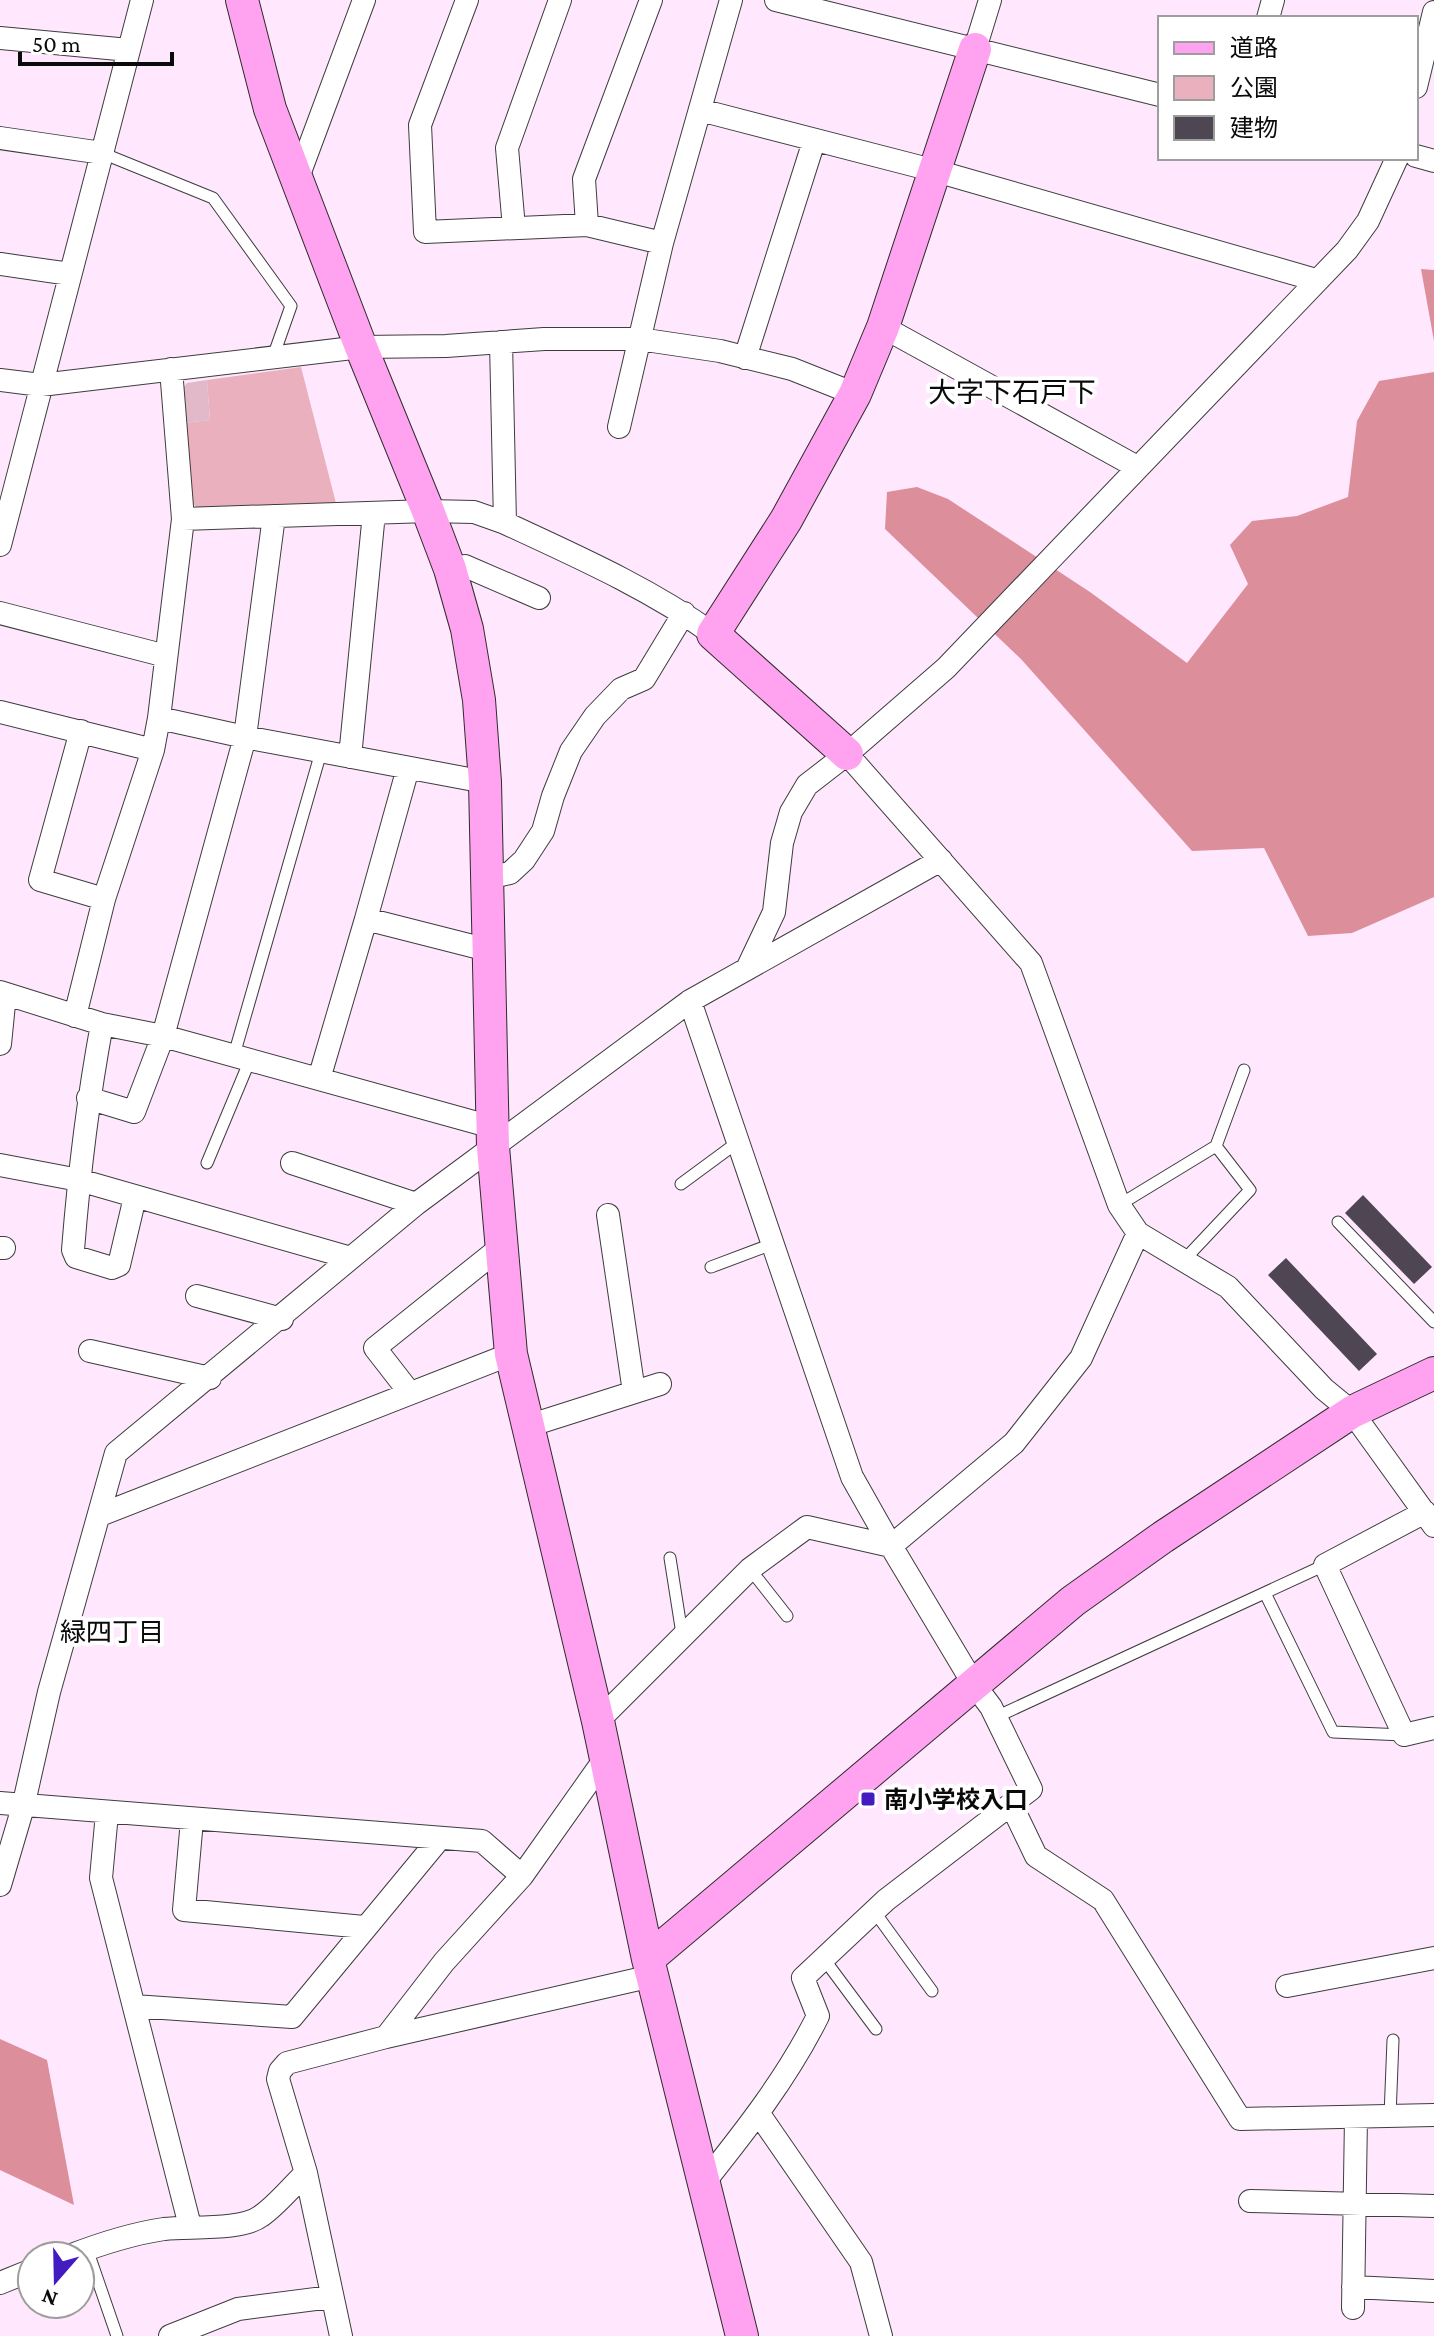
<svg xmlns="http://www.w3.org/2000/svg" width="1434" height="2336" font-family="'Crimson Pro','Noto Sans JP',serif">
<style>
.green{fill:#ebb0bd}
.forest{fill:#dc8e9b}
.cemetery{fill:#e1b9c8}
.building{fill:#4f4653}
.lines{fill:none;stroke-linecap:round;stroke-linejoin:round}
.lane-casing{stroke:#3d3d3d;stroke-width:13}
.street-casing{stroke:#3d3d3d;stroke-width:24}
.secondary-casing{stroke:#2c2c2c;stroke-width:34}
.lane{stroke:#fff;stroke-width:11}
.street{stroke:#fff;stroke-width:22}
.secondary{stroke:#ffa2ef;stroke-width:32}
.poi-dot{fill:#431cc1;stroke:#fff;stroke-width:3}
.labels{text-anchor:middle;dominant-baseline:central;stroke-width:8;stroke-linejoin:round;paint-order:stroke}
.poi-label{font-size:24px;font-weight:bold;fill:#0a0a0a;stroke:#fff;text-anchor:start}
.neighbourhood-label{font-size:26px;fill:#0a0a0a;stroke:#fff}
.quarter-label{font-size:28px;fill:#0a0a0a;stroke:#fff}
</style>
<rect width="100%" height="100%" fill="#ffe7fd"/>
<path class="green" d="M301 367 337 507 200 510 192 503 184 423 210 420 207 380Z"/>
<path class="forest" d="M1421 269 1434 270V341Z
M1434 372V897L1352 933 1308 936 1264 848 1192 851 1021 659 885 529 887 492 917 487 948 499 1090 592 1187 663 1248 584 1230 545 1252 521 1297 516 1348 497 1357 421 1379 381Z
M0 2039 47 2060 74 2205 0 2170Z"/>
<path class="cemetery" d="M207 380 210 420 184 423 180 392 187 383Z"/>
<path class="building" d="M1363 1195 1432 1267 1414 1284 1345 1213Z
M1286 1258 1377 1354 1359 1371 1268 1275Z"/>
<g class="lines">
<defs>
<path id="lane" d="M102 153 213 198 291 306 273 357
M234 1055 321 752
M1216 1146 1244 1070
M207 1163 250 1060
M681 1184 738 1142
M1119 1205 1216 1146 1250 1190 1185 1259
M1338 1222 1434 1322
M711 1267 772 1244
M670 1558 682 1634
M750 1569 787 1616
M1265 1593 1333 1732 1404 1735
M996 1717 1325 1565
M874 1911 932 1991
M824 1959 876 2029
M1390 2116 1393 2040
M87 2249 117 2336"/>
<path id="street" d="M467 0 420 125 425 232 587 225 662 243
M776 0 1160 95
M1268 18 1273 0
M0 38 129 50
M975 49 990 0
M1416 87 1434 12
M700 110 936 171 1316 280
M0 138 102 153
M1416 156 1434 161
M297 180 364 0
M587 225 584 179 651 0
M514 228 507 148 560 0
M0 264 70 274
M883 327 1137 467
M745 358 814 141
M0 380 41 385 361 347 446 346 544 339H639L720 351 792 369 855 394
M619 427 662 243 731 0
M183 519 428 511 474 512 505 523 501 342
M505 523C576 556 649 588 713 634
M0 545 142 0
M450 569 465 566 539 598
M0 613 166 656
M0 712 153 750
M159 718 245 737 485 782
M81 731 40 880 104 899
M847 754 1031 963 1119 1205 1138 1233 1228 1287 1324 1389 1352 1412 1434 1526
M350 757 374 513
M487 878 510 873 524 860 543 831 553 796 571 751 595 716 621 689 644 679 684 613
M366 919 408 768
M747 969 774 912 782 843 791 812 807 785 847 754 946 668 1347 250 1368 221 1397 158
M0 992 102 1024 163 1036 492 1127
M690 1001 852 1477 891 1546 973 1683 991 1707 1031 1789 886 1900 803 1978 818 2016C787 2078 746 2130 703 2184
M75 1016 104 899 153 750 159 718 183 519 171 369
M102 1024C88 1099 79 1174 73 1250L76 1257 112 1268 119 1265 135 1197
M0 1044 5 994
M319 1079 366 919 488 950
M88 1098 134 1112 163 1036 245 737 274 516
M292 1163 416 1204
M0 1165 79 1180 351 1258
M608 1215 634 1392
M0 1248H4
M197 1296 282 1319
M90 1351 210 1378
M410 1393 375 1348 501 1247
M528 1426 660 1384
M1425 1512 1325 1565 1404 1735 1434 1728
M100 1515 511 1354
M598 1721 750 1569 807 1527 891 1546 1014 1443 1081 1358 1138 1233
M0 1803 482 1841 522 1876
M1011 1804 1036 1856 1103 1900 1240 2119 1434 2115
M107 1813 101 1878 190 2226
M192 1820 184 1910 364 1927
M0 1885 23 1807 49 1692 116 1453 416 1204 690 1001 941 860
M1287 1986 1434 1958
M134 2006 292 2017 440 1838
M386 2037 444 1962 522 1876 604 1760
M759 2114 861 2262 881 2336
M1250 2201 1434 2206
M69 2256C100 2244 130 2234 164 2229 189 2226 241 2231 261 2216 277 2205 291 2187 306 2173
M0 2283 32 2270
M1353 2287 1434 2291
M1353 2308 1356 2117
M170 2336 238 2309 331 2297
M341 2336 306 2173 278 2079 280 2071 287 2063 386 2037 652 1976"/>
<path id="secondary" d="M242 0 270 109 361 347 428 511 450 569 467 629 479 700 485 782 493 1147 511 1354 598 1721 648 1959 742 2336
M847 754 713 634 786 520 855 394 883 327 975 49
M648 1959 1073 1601 1163 1537 1352 1412 1434 1373"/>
</defs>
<use href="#lane" class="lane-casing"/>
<use href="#street" class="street-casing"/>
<use href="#secondary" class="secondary-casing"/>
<use href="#lane" class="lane"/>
<use href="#street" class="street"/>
<use href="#secondary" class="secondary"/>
</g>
<rect class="poi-dot" x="860" y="1791" width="16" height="16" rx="4"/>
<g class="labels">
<g class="poi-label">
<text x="884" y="1799">南小学校入口</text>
</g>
<g class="neighbourhood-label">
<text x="112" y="1632">緑四丁目</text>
</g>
<g class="quarter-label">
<text x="1012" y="392">大字下石戸下</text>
</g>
</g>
<rect x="1158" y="16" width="260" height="144" fill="#ffffff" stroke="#9d9d9d" stroke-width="2"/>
<rect x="1174" y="42" width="40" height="12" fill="#ffa2ef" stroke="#9d9d9d" stroke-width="2"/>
<text x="1230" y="56" font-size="24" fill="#0a0a0a">道路</text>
<rect x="1174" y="76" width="40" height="24" fill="#ebb0bd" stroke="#9d9d9d" stroke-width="2"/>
<text x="1230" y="96" font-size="24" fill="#0a0a0a">公園</text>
<rect x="1174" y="116" width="40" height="24" fill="#4f4653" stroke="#9d9d9d" stroke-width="2"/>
<text x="1230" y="136" font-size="24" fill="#0a0a0a">建物</text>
<g transform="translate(56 2280) rotate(200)"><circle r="38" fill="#ffffff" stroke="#9d9d9d" stroke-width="2"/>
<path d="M0-6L14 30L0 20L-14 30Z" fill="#431cc1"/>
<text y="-12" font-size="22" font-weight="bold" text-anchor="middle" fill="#0a0a0a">N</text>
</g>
<path d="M20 52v12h152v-12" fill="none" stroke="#0a0a0a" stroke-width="4"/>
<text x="32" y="52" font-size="24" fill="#0a0a0a" stroke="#ffffff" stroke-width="6" paint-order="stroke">50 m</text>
</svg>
